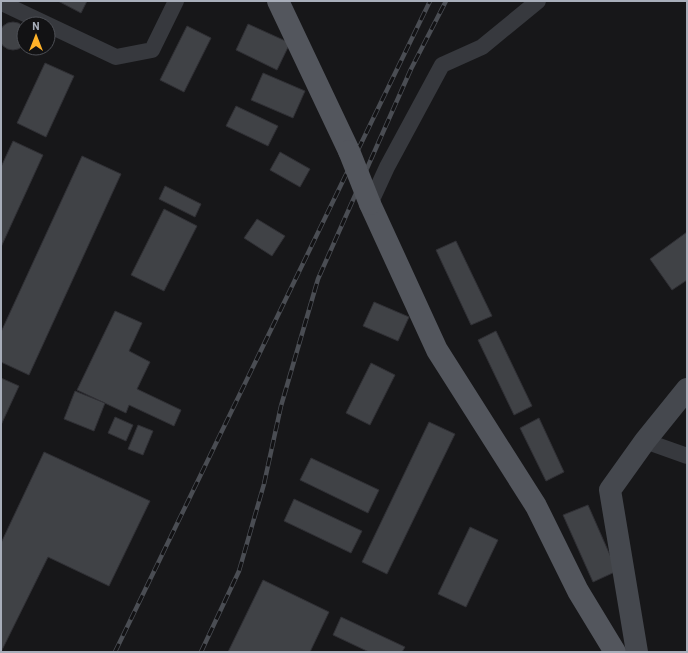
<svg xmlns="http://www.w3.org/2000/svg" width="688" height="653" font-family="Barlow,sans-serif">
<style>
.building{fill:#404246;stroke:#303035}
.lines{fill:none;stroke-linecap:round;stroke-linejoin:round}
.street{stroke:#37393e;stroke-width:16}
.secondary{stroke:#45484e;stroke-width:22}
.primary{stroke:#53565d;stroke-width:22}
.rail-casing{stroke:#4a4d53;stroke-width:4.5}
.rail{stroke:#121214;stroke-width:3;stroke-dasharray:9;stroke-linecap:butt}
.primary-bridge{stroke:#53565d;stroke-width:22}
</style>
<rect width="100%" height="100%" fill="#171719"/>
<path class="building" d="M58 1H87L81 13Z
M-1 36a14 14 0 1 1 28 0a14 14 0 1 1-28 0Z
M248 24 290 43 277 70 236 50Z
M187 26 211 38 184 92 160 80Z
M45 63 74 76 46 137 17 123Z
M263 73 305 91 293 118 251 100Z
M236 106 278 126 268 146 226 126Z
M13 141 43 155 1 247V167Z
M280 152 310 169 300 187 270 170Z
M82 156 121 174 29 375 1 362V332Z
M165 186 201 204 195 217 159 199Z
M164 209 197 226 164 291 131 275Z
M257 219 285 236 272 256 244 238Z
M687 232V280L672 290 650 259Z
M456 241 492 316 471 325 436 250Z
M374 302 409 317 398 341 363 326Z
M115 311 142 323 129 351 150 362 137 389 181 410 174 426 129 405 126 413 77 390Z
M496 331 532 406 514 415 478 340Z
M371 363 395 375 370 425 346 413Z
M1 378 19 386 1 425Z
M75 391 105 403 94 431 64 419Z
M115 417 133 425 126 441 108 433Z
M539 418 564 472 546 481 520 428Z
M429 422 455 434 387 574 362 562Z
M138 425 153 431 143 455 128 449Z
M44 452 150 501 109 586 48 557 1 652V543Z
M311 458 379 490 368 513 300 480Z
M294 499 362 531 351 553 284 521Z
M588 505 617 571 593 582 563 515Z
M470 527 498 540 466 607 438 594Z
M263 580 329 612 310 652H228Z
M341 617 405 647 402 652H369L333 635Z"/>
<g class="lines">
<path class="street" d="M4 4 116 57 152 50 176 1
M370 204 387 167 442 65 482 47 538 1
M645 441 687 456"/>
<path class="secondary" d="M637 652 610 490 645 441 687 389"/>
<path class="primary" d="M278 1 349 151
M370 204 437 350 536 506 578 591 615 652"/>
<defs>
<path id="rail" d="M115 652 430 1
M201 652 239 571 264 484 281 406 318 279 411 69 446 1"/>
</defs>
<use href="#rail" class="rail-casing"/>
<use href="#rail" class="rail"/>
<path class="primary-bridge" d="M349 151 370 204"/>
</g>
<rect width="688" height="653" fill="none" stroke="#a8aeba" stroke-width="4"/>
<g transform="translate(36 36)"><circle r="19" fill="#121214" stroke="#4e5056"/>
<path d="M0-3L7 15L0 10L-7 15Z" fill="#ffb229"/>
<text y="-6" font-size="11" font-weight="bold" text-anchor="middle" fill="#a8aeba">N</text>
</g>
</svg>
